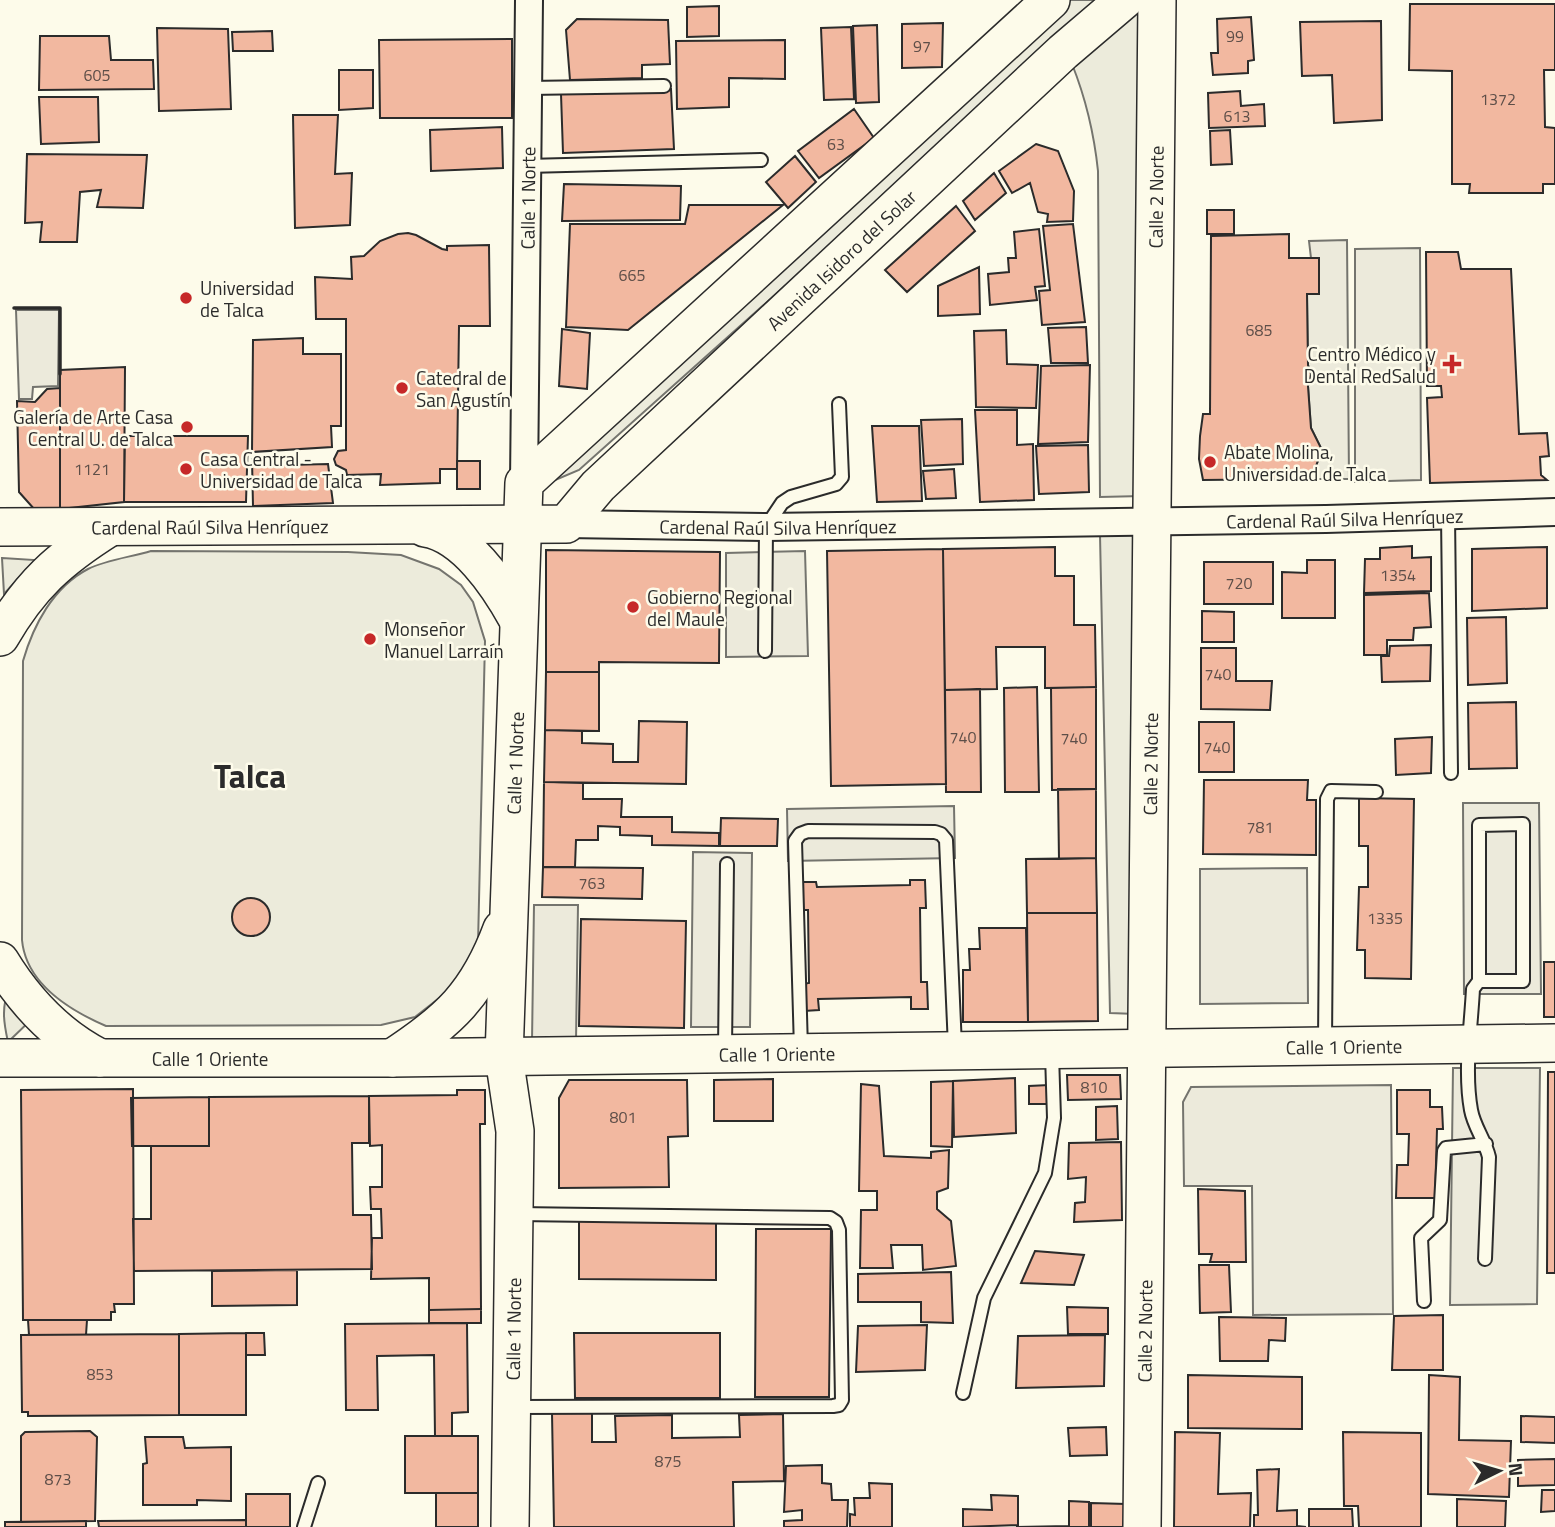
<svg xmlns="http://www.w3.org/2000/svg" width="1555" height="1527" font-family="'Titillium Web',sans-serif">
<style>
.green{fill:#ecebdb;stroke:#74746e;stroke-width:2}
.parking{fill:#eceadb;stroke:#74746e;stroke-width:2}
.building{fill:#f2b8a0;stroke:#2b2b2b;stroke-width:2}
.lines{fill:none;stroke-linecap:round;stroke-linejoin:round}
.service-casing{stroke:#2b2b2b;stroke-width:16}
.minor-casing{stroke:#2b2b2b;stroke-width:30}
.secondary-casing{stroke:#2b2b2b;stroke-width:40}
.service{stroke:#fdfbea;stroke-width:12}
.minor{stroke:#fdfbea;stroke-width:26}
.secondary{stroke:#fdfbea;stroke-width:37}
.wall{stroke:#2b2b2b;stroke-width:3.5}
.poi-dot{fill:#c62828;stroke:#fdfbea;stroke-width:2.5}
.labels{text-anchor:middle;dominant-baseline:central;stroke-width:5;stroke-linejoin:round;paint-order:stroke}
.number-label{font-size:16px;fill:#5d4e48}
.street-label{font-size:19px;fill:#2b2b2b;stroke:#fdfbea}
.poi-label{font-size:19px;fill:#2b2b2b;stroke:#fdfbea;text-anchor:start}
.town-label{font-size:33px;font-weight:bold;fill:#2b2b2b;stroke:#fdfbea}
</style>
<rect width="100%" height="100%" fill="#fdfbea"/>
<path class="green" d="M1067 0H1105L579 470 534 489Z
M1135 2 1146 7 1142 496 1100 497 1098 171C1094 133 1086 99 1072 64Z
M1142 534 1136 1014 1110 1013 1100 535Z
M151 551 348 552 401 555 439 569 461 585 473 602 485 641 478 944 467 974 438 999 415 1017 381 1025 106 1026C69 1010 26 984 22 940L23 661C33 626 53 587 88 569 106 560 131 557 151 551Z
M2 558 35 560 4 594Z
M9 990 34 1017 8 1042C4 1024 1 1007 9 990Z"/>
<path class="parking" d="M1347 240 1349 479H1311L1322 450 1311 428 1308 386 1311 374 1308 365 1307 294 1319 293V258H1311L1309 241Z
M1420 248 1421 480 1355 482V249Z
M16 310H59L58 386 33 387 32 399H19Z
M805 551 808 656 726 657V553Z
M1463 803H1539L1541 994H1464Z
M954 806 955 858 788 861 787 809Z
M693 852 752 853 750 1027H691Z
M1307 868 1308 1003 1200 1004V869Z
M534 905H578L576 1041H532Z
M1453 1068H1540L1537 1304 1450 1305Z
M1391 1085 1393 1314 1253 1315 1252 1186H1184L1183 1102 1191 1087Z"/>
<path class="building" d="M1410 4H1555V70H1544L1545 127 1555 128V184H1543V193H1469L1470 184H1452V71L1409 70Z
M719 6V36L687 37V7Z
M1251 17 1254 60 1248 61V73L1213 75 1211 53H1218L1217 19Z
M577 19 668 20 670 64 642 65V78L570 80 566 30Z
M1381 21 1382 120 1334 123 1332 75 1302 76 1300 22Z
M943 23 942 67 902 68V24Z
M877 25 879 102 856 103 853 26Z
M851 27 854 99 824 100 821 28Z
M157 28 228 29 231 109 159 111Z
M272 31 273 51H233L232 32Z
M40 36H109L111 60H153L154 89 39 90Z
M512 39V118H380L379 40Z
M785 40V79L729 78V107L677 109 676 41Z
M339 70H373V108L339 110Z
M671 89 674 149 563 153 561 94Z
M1240 91 1241 106 1264 104 1265 126 1209 128 1208 93Z
M39 97H98L99 142 41 144Z
M854 109 874 138 819 178 798 151Z
M293 115H338L335 174 352 173 350 225 295 228Z
M502 127 503 168 431 171 430 130Z
M1230 130 1232 164 1211 165 1210 131Z
M1036 144 1058 151 1074 191 1073 221 1047 222 1048 214 1038 212 1030 183 1012 193 999 171Z
M27 154 147 155 143 208 97 207 101 190 80 192 77 242H40L42 222 25 223Z
M795 156 816 182 788 208 766 182Z
M994 173 1006 193 975 220 963 201Z
M564 184 681 186 680 220 562 221Z
M689 205H783L628 330 566 327 570 224H685Z
M956 206 975 231 907 292 885 270Z
M1207 210H1234V234H1207Z
M1073 224 1085 322 1042 325 1039 291 1050 290 1043 226Z
M1039 229 1045 286 1035 287 1037 300 990 305 988 274 1009 272 1008 258H1016L1014 232Z
M408 233 416 235 442 249 447 250V246L489 245 490 326H459L457 469H440V483L380 485 381 474 347 475 346 470 336 465 334 459 338 451 346 450V319H316L315 277 352 279 351 257 364 256 380 241 398 234Z
M1289 234V258H1319V294H1307L1308 365 1311 374 1308 386 1311 428 1322 450 1311 479 1203 480 1199 459 1200 436 1203 414H1210L1211 236Z
M1426 252H1458L1461 269H1511L1519 434 1547 433 1549 456 1540 457 1541 475 1547 480 1430 483 1427 398 1442 397 1441 386H1427Z
M979 267 980 314 938 316V286Z
M1086 327 1088 363H1051L1048 328Z
M562 329 590 333 587 389 559 386Z
M1006 330 1007 364 1038 365 1036 408 976 407 974 331Z
M303 338V354H341V426H331L332 447 252 452 253 340Z
M1090 365 1088 442 1038 444 1041 366Z
M125 367 124 502 60 509V370Z
M60 388V509L35 510 19 492 17 401 35 402 47 389Z
M975 410H1017V445L1033 444 1034 500 980 502Z
M962 419 963 464 924 466 921 420Z
M872 426H919L922 501 877 502Z
M125 436H248L246 502H124Z
M1088 445 1089 492 1039 494 1036 446Z
M287 457 289 465 328 464 333 503 253 506 252 459Z
M457 461H480V489H457Z
M954 469 956 498 926 499 923 471Z
M1412 546V558L1431 557V591L1364 593 1365 559H1380V548Z
M1055 547V576H1074V625H1095L1096 687 1045 688V647H996L997 689 945 690 943 549Z
M1547 547V608L1472 611V549Z
M943 549 946 784 831 786 827 551Z
M546 550 720 552 719 663 599 662V672H546Z
M1307 560H1335V618H1282V572L1307 573Z
M1204 562H1273V604H1204Z
M1429 593 1431 627 1414 628 1413 640H1387V655H1364V595Z
M1202 611 1234 612V642H1202Z
M1506 617 1507 683 1468 685 1467 618Z
M1431 645 1430 681 1382 682 1381 656H1389L1390 646Z
M1201 648H1236V681H1272L1270 710 1201 709Z
M546 672H599V731L545 730Z
M1037 687 1039 792H1005L1004 688Z
M1096 687V789L1052 790 1051 688Z
M980 689 981 792H946L945 690Z
M1516 702 1517 768 1469 769 1468 703Z
M639 721 687 722 686 784 544 782 545 730 582 731V743L613 744V762H638Z
M1199 722H1234V772H1199Z
M1432 737 1431 773 1396 775 1395 739Z
M1204 780H1308L1307 800H1316V855L1203 854Z
M544 782 583 783V799H622L621 817H672V832L719 833V846L652 845V836L620 835V827L598 826V840H576L575 867H543Z
M1058 789H1096V858L1059 859Z
M1359 798 1414 799 1411 979 1365 978V950H1357L1359 887H1368V846H1359Z
M721 818 778 819 777 846H720Z
M1096 858 1097 913H1027L1026 859Z
M543 867 643 868 642 899 542 897Z
M910 880H925L926 908H920L921 982H927L928 1009H911V997L818 999 819 1010 804 1011 803 984 809 983 808 910H800V882H816L817 887 910 885Z
M232 917a19 19 0 1 1 38 0a19 19 0 1 1-38 0Z
M1027 913H1097L1098 1021 1028 1022Z
M581 919 686 921 684 1028 579 1026Z
M979 928H1026L1028 1022H963V970H970L969 949H980Z
M1544 962H1555V1017H1544Z
M1548 1072H1555V1273H1547Z
M1067 1075H1120L1121 1099 1068 1100Z
M1015 1078 1016 1133 954 1137 953 1081Z
M773 1079V1121H714V1080Z
M569 1080H687L688 1136 668 1137 669 1187 559 1188V1098Z
M953 1081 952 1147 931 1146V1082Z
M861 1084 879 1086 884 1156 931 1158V1152L949 1150 948 1188 937 1192V1209L951 1221 956 1266 923 1270 922 1245H891L893 1268H860L861 1210H877V1191H859Z
M1049 1085 1050 1104H1029V1086Z
M133 1089 134 1304H114L115 1312H111V1320H23L21 1090Z
M457 1090H485V1124H480L481 1309 429 1310V1278L371 1279 372 1238H382L381 1209H371L370 1187H382V1145L370 1146 369 1096 457 1095Z
M1397 1090H1430V1107H1442L1443 1129H1437L1435 1198H1396L1397 1165H1408L1409 1134H1397Z
M369 1096V1143H352L353 1215H371L372 1269 134 1271 133 1219H151V1146H209V1097Z
M209 1097V1146H132L131 1098Z
M1117 1106 1118 1139 1096 1140V1107Z
M1121 1142 1122 1220 1074 1222 1075 1203 1085 1202 1086 1177 1068 1179 1069 1143Z
M1198 1189 1245 1191 1246 1262H1210L1212 1254H1199Z
M579 1218 716 1219V1280L579 1279Z
M756 1229H831L829 1397H755Z
M1035 1251 1084 1255 1074 1285 1021 1283Z
M1199 1265H1229L1231 1312 1200 1313Z
M297 1270V1305L212 1306V1271Z
M951 1272 953 1323 921 1322V1302H858V1274Z
M1067 1307 1108 1308V1334H1068Z
M481 1309V1323H429V1310Z
M1443 1315V1370H1392L1394 1316Z
M1219 1317 1286 1318 1285 1341 1269 1340 1268 1361H1220Z
M28 1320H87L86 1335H29Z
M467 1323 468 1412 452 1413V1436H435L434 1355 377 1356 378 1410H346L345 1324Z
M927 1325 925 1370 856 1372 858 1326Z
M246 1333H264L265 1355H246Z
M246 1333V1415H179V1334Z
M574 1333H720V1398H575Z
M179 1334V1415L28 1416V1412H22L21 1335Z
M1105 1335 1104 1386 1016 1388 1018 1336Z
M1188 1375 1302 1377V1429L1188 1428Z
M1429 1375 1460 1377 1459 1440 1511 1441 1509 1497 1428 1494Z
M552 1413H592V1442H616L615 1416 672 1415V1438L740 1437 739 1415 783 1414 784 1481 733 1482 734 1527H554Z
M1521 1416 1555 1417V1443L1521 1442Z
M1106 1427 1107 1455 1070 1456 1068 1428Z
M90 1431 97 1437 95 1521 21 1522V1436L25 1432Z
M1175 1432 1220 1433 1218 1494 1251 1493 1250 1527H1174Z
M1343 1432 1421 1433V1527H1359L1358 1506H1344Z
M405 1436H478V1493H405Z
M145 1437H183L185 1448 231 1447V1501L197 1500V1505H143V1464L147 1463Z
M1555 1459V1485L1518 1486V1460Z
M822 1465V1483L831 1484 832 1500H848L847 1527H784V1521L802 1520V1510L784 1512 786 1466Z
M1279 1469 1277 1511 1297 1510V1526L1306 1527H1254V1515H1258L1257 1470Z
M869 1483 892 1484V1527H850V1514L855 1515 854 1498H870Z
M1542 1490H1555V1511L1541 1512Z
M436 1493H478V1527H436Z
M246 1494H290V1527H246Z
M991 1495 1018 1496V1525L963 1527V1509L992 1510Z
M1457 1499 1506 1501 1505 1527H1457Z
M1069 1501 1089 1502V1527H1016L1069 1526Z
M1091 1503 1126 1504 1125 1527H1091Z
M1309 1509H1352L1353 1527H1309Z
M246 1520V1527H99L98 1521Z
M86 1521V1527H5V1522Z"/>
<g class="lines">
<defs>
<path id="service" d="M528 88 664 86
M527 166 761 160
M1448 515 1451 773
M765 651 766 527 782 503 791 497 836 484 842 477 839 404
M1479 981H1523V824L1479 825V981L1473 989C1471 1028 1464 1071 1471 1110 1474 1127 1485 1140 1489 1157L1485 1259
M1325 1042 1327 799 1331 791 1376 792
M801 1049 795 841 800 834 808 831 935 832 941 834 946 840 955 1047
M725 1050 727 864
M1424 1301 1421 1238 1440 1220 1444 1151 1446 1148 1486 1144
M963 1393 984 1298 1045 1173 1054 1118 1052 1054
M515 1407 833 1406 839 1405 842 1400 839 1230 836 1222 830 1218 517 1214
M304 1527 318 1483"/>
<g id="minor">
<path id="s1" d="M524 483 529 0"/>
<path id="s2" d="M566 524 766 527 1326 519 1555 512"/>
</g>
<g id="secondary">
<path id="s3" d="M0 527 566 524 598 486 1063 52 1124 0"/>
<path d="M425 528C465 534 499 585 517 618"/>
<path d="M0 637C30 585 59 559 110 527"/>
<path d="M0 961C25 1002 57 1036 100 1058"/>
<path id="s4" d="M0 1058H392L1555 1043"/>
<path d="M392 1058C449 1021 478 994 502 929"/>
<path id="s5" d="M510 1527 515 1131 504 1057 524 483 1051 0"/>
<path id="s6" d="M1142 1527 1157 0"/>
</g>
</defs>
<use href="#service" class="service-casing"/>
<use href="#minor" class="minor-casing"/>
<use href="#secondary" class="secondary-casing"/>
<use href="#service" class="service"/>
<use href="#minor" class="minor"/>
<use href="#secondary" class="secondary"/>
<path class="wall" d="M14 308H60V374"/>
</g>
<g class="poi-dot">
<circle cx="186" cy="298" r="7"/>
<path d="M1448.5 353.5h7v7h7v7h-7v7h-7v-7h-7v-7h7z"/>
<circle cx="402" cy="388" r="7"/>
<circle cx="187" cy="427" r="7"/>
<circle cx="1210" cy="462" r="7"/>
<circle cx="186" cy="469" r="7"/>
<circle cx="633" cy="607" r="7"/>
<circle cx="370" cy="639" r="7"/>
</g>
<g class="labels">
<g class="number-label">
<text x="1235" y="36">99</text>
<text x="922" y="46">97</text>
<text x="97" y="75">605</text>
<text x="1498" y="99">1372</text>
<text x="1237" y="116">613</text>
<text x="836" y="144">63</text>
<text x="632" y="275">665</text>
<text x="1259" y="330">685</text>
<text x="92" y="469">1121</text>
<text x="1398" y="575">1354</text>
<text x="1239" y="583">720</text>
<text x="1218" y="674">740</text>
<text x="963" y="737">740</text>
<text x="1074" y="738">740</text>
<text x="1217" y="747">740</text>
<text x="1260" y="827">781</text>
<text x="592" y="883">763</text>
<text x="1385" y="918">1335</text>
<text x="1094" y="1087">810</text>
<text x="623" y="1117">801</text>
<text x="100" y="1374">853</text>
<text x="668" y="1461">875</text>
<text x="58" y="1479">873</text>
</g>
<g class="street-label">
<text stroke="none"><textPath href="#s1" startOffset="285">Calle 1 Norte</textPath></text>
<text stroke="none"><textPath href="#s6" startOffset="1330">Calle 2 Norte</textPath></text>
<text stroke="none"><textPath href="#s3" startOffset="948">Avenida Isidoro del Solar</textPath></text>
<text stroke="none"><textPath href="#s2" startOffset="779">Cardenal Raúl Silva Henríquez</textPath></text>
<text stroke="none"><textPath href="#s2" startOffset="212">Cardenal Raúl Silva Henríquez</textPath></text>
<text stroke="none"><textPath href="#s3" startOffset="210">Cardenal Raúl Silva Henríquez</textPath></text>
<text stroke="none"><textPath href="#s6" startOffset="763">Calle 2 Norte</textPath></text>
<text stroke="none"><textPath href="#s5" startOffset="765">Calle 1 Norte</textPath></text>
<text stroke="none"><textPath href="#s4" startOffset="1344">Calle 1 Oriente</textPath></text>
<text stroke="none"><textPath href="#s4" startOffset="777">Calle 1 Oriente</textPath></text>
<text stroke="none"><textPath href="#s4" startOffset="210">Calle 1 Oriente</textPath></text>
<text stroke="none"><textPath href="#s5" startOffset="198">Calle 1 Norte</textPath></text>
<text stroke="none"><textPath href="#s6" startOffset="196">Calle 2 Norte</textPath></text>
</g>
<g class="poi-label">
<text x="200" y="287">Universidad<tspan x="200" dy="22">de Talca</tspan></text>
<text x="1436" y="353" text-anchor="end">Centro Médico y<tspan x="1436" dy="22">Dental RedSalud</tspan></text>
<text x="416" y="377">Catedral de<tspan x="416" dy="22">San Agustín</tspan></text>
<text x="173" y="416" text-anchor="end">Galería de Arte Casa<tspan x="173" dy="22">Central U. de Talca</tspan></text>
<text x="1224" y="451">Abate Molina,<tspan x="1224" dy="22">Universidad de Talca</tspan></text>
<text x="200" y="458">Casa Central -<tspan x="200" dy="22">Universidad de Talca</tspan></text>
<text x="647" y="596">Gobierno Regional<tspan x="647" dy="22">del Maule</tspan></text>
<text x="384" y="628">Monseñor<tspan x="384" dy="22">Manuel Larraín</tspan></text>
</g>
<g class="town-label">
<text x="250" y="776">Talca</text>
</g>
</g>
<g transform="translate(1499 1471) rotate(85)" stroke="#fdfbea" stroke-width="5" paint-order="stroke">
<path d="M0-5L12 26L0 18L-12 26Z" fill="#2b2b2b"/>
<text y="-10" font-size="19" font-weight="bold" text-anchor="middle" fill="#2b2b2b">N</text>
</g>
</svg>
